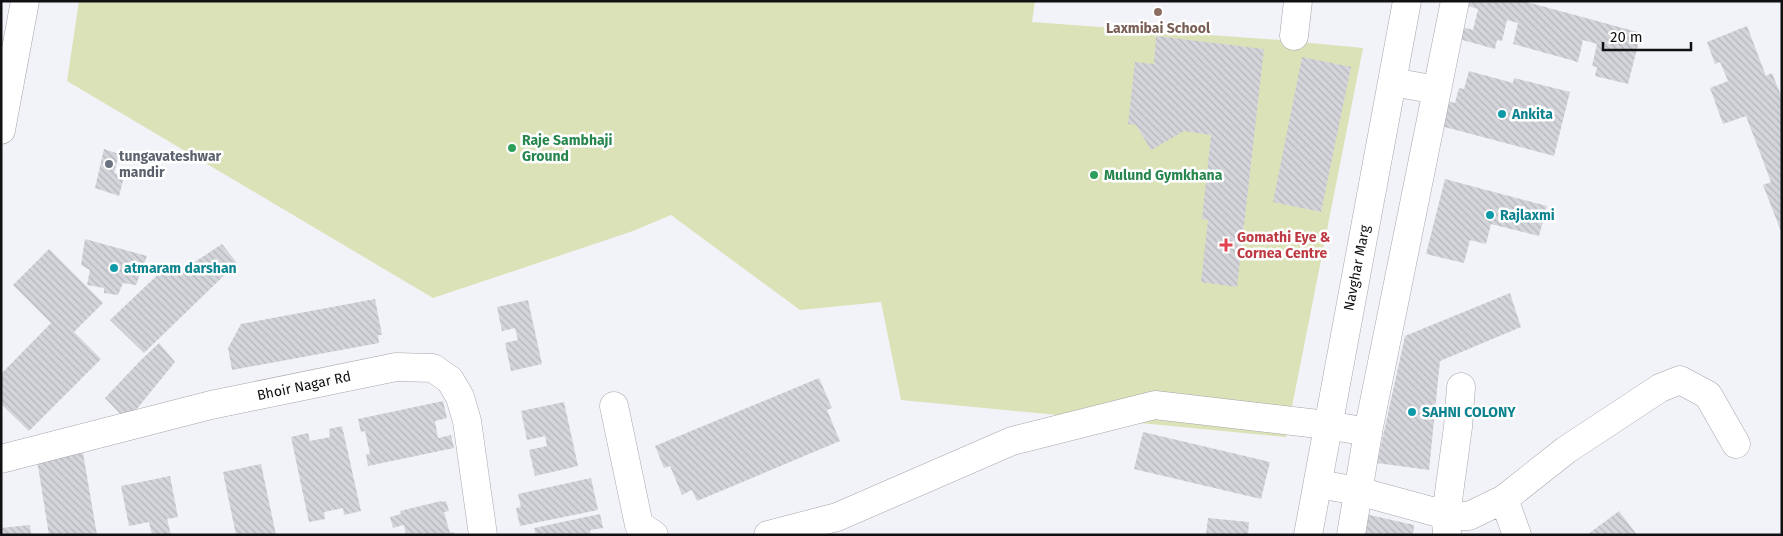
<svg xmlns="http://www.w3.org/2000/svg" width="1783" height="536" font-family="'Fira Sans',sans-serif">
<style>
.grass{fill:#dce2b7}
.building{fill:url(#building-back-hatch)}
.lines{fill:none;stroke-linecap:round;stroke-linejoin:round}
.minor-casing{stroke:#a6a6ac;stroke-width:29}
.major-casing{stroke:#a6a6ac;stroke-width:29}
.minor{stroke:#fff;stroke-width:28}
.major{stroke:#fff;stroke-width:28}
.education-dot{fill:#8d6e63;stroke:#fff;stroke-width:2}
.culture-dot{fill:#0f9aa8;stroke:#fff;stroke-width:2}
.leisure-dot{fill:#2e9e5b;stroke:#fff;stroke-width:2}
.worship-dot{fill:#6b7280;stroke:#fff;stroke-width:2}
.health-dot{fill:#e0444e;stroke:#fff;stroke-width:2}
.labels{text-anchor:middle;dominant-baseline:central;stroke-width:5;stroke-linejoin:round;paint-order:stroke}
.education-label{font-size:14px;font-weight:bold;fill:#785e54;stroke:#fff}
.culture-label{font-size:14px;font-weight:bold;fill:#0d838f;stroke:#fff;text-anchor:start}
.leisure-label{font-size:14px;font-weight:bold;fill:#27864d;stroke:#fff;text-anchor:start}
.worship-label{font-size:14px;font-weight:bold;fill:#5b616d;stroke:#fff;text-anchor:start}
.health-label{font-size:14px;font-weight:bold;fill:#be3a42;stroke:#fff;text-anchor:start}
.street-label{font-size:14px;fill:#111113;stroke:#fff}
</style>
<defs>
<pattern id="building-back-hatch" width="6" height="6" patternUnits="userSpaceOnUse" patternTransform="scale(1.25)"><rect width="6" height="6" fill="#d4d5db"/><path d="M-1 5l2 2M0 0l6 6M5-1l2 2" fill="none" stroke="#b5b6bb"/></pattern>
</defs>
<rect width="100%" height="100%" fill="#f2f3f9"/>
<path class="grass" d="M79 1H1035L1032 22 1280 40 1363 48 1286 437 901 400 881 302 800 310 671 215 633 231 433 298 67 81Z"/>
<path class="building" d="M1469 1H1523L1641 33 1628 84 1595 76 1597 67 1592 66 1597 44 1583 40 1578 62 1513 44 1518 23 1507 20 1502 41 1497 40 1495 49 1459 39 1462 27 1473 30 1478 9 1468 6Z
M1747 26 1766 76 1772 73 1782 98V234L1763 185 1771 182 1746 116 1723 124 1710 88 1728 81 1720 62 1715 64 1707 42Z
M1156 36 1264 49 1237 287 1201 282 1208 220 1202 219 1211 135 1184 131 1151 150 1136 125 1128 124 1135 62 1154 64Z
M1302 57 1351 67 1321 212 1273 202Z
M1469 71 1513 83 1514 78 1570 92 1554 156 1437 125 1443 100 1455 103 1459 88 1464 89Z
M104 149 119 154 114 173 124 177 119 196 95 188Z
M1445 179 1547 206 1539 236 1491 224 1486 244 1470 240 1464 263 1426 254Z
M85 239 147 256 136 285 123 283 118 295 104 293V288L87 285 90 270 81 265Z
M222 244 237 263 144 353 110 320 170 263 178 273Z
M49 249 103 303 74 332 101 359 29 431 1 404V374L51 323 13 285Z
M1510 293 1521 327 1440 361 1429 470 1377 463 1405 336Z
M375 299 382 335H378L379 343 232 370 228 348 241 324Z
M528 300 542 364 511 371 505 343 518 340 515 328 502 331 497 307Z
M159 343 175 362 127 421 105 398 140 361Z
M819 378 832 408 827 410 840 441 697 501 692 490 682 495 670 466 664 468 655 446Z
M443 401 447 418 435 421 438 438 451 435 454 448 368 466 366 454H370L365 431 361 432 358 419Z
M564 402 578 466 535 476 529 450 547 446 545 436 527 440 521 411Z
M342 426 361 511 344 515 343 508 324 512 325 519 309 522 291 437 308 433 310 441 330 437 329 429Z
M1143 432 1270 462 1261 499 1134 469Z
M83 453 97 535H49L37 460Z
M261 464 276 535H236L223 472Z
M170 476 178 517 167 519 171 535H152L149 522 129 526 121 486Z
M591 478 598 510 520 526 516 508 521 507 518 494Z
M441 501 442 502 446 501 449 511 444 512 450 533 454 532 455 535H406L404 525 393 528 390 517 401 514 400 511Z
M1619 511 1637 535H1587Z
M1361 513 1414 525 1413 535H1357Z
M600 514 603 528 590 530 591 535H536L534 528Z
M1208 518 1249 522 1248 535H1206Z
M30 525 31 535H1V528Z"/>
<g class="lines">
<defs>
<path id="minor" d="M1294 36 1298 1
M1 130 25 1
M614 406 639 525 654 535
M1 459 211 405 396 367 433 368 450 380 460 397 467 421 483 535
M1318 484 1358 491 1446 515 1469 516 1504 499 1566 450 1660 388 1680 380 1708 395 1736 444
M1504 499 1517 535
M768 535 837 517 1012 441 1155 405 1327 425 1368 432
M1447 535 1446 515 1458 427 1461 387"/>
<path id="major" d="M1392 82 1437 90
M1308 535 1407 1
M1351 535 1368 432 1455 1"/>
</defs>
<use href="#minor" class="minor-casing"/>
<use href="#major" class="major-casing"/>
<use href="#minor" class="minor"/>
<use href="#major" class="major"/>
</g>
<circle class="education-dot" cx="1158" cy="12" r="5"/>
<g class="culture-dot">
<circle cx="1502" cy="114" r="5"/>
<circle cx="1490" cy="215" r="5"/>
<circle cx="114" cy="268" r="5"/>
<circle cx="1412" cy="412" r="5"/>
</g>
<g class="leisure-dot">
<circle cx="512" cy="148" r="5"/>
<circle cx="1094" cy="175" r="5"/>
</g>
<circle class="worship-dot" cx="109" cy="164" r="5"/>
<path class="health-dot" d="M1223.5 237.5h5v5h5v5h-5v5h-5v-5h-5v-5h5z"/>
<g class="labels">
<g class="education-label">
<text x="1158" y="28">Laxmibai School</text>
</g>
<g class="culture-label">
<text x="1512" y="114">Ankita</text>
<text x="1500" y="215">Rajlaxmi</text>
<text x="124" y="268">atmaram darshan</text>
<text x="1422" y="412">SAHNI COLONY</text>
</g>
<g class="leisure-label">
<text x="522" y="140">Raje Sambhaji<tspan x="522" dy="16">Ground</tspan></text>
<text x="1104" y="175">Mulund Gymkhana</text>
</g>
<g class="worship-label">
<text x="119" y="156">tungavateshwar<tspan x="119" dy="16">mandir</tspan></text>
</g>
<g class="health-label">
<text x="1237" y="237">Gomathi Eye &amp;<tspan x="1237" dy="16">Cornea Centre</tspan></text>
</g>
<g class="street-label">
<text transform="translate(1357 268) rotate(-79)">Navghar Marg</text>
<text transform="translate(304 386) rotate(-12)">Bhoir Nagar Rd</text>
</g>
</g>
<rect width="1783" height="536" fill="none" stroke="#111113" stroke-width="5"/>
<path d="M1603 42v8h88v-8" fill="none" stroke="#111113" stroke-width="2.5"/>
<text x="1610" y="42" font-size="15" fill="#111113" stroke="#ffffff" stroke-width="4" paint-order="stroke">20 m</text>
</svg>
